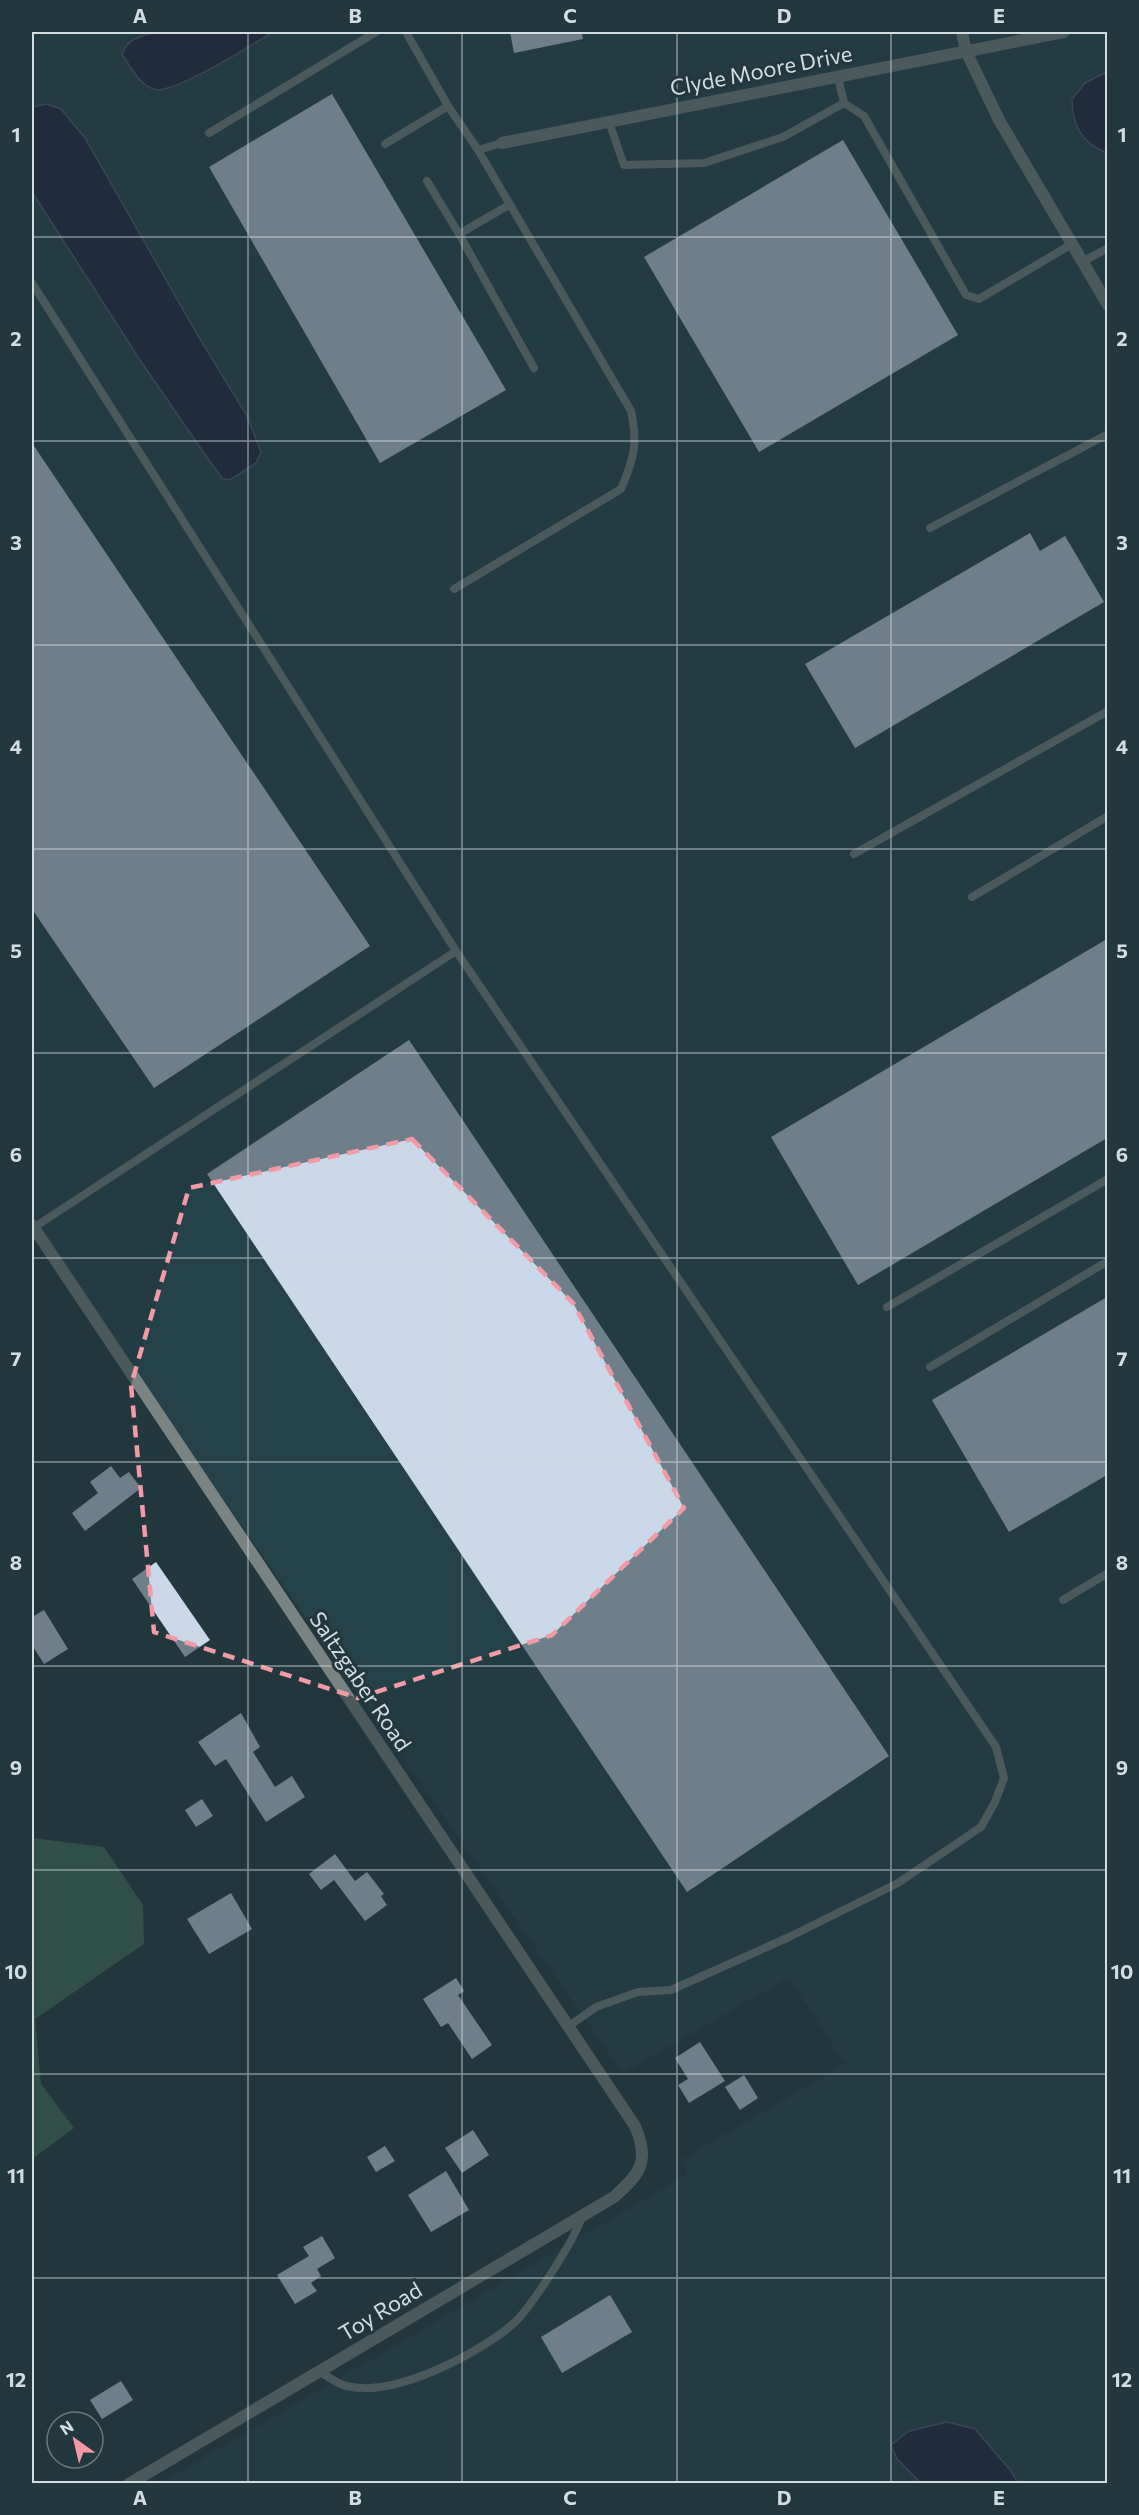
<svg xmlns="http://www.w3.org/2000/svg" width="1139" height="2515" font-family="Commissioner,sans-serif">
<style>
.built{fill:#25424b}
.forest{fill:#416d58}
.water{fill:#1e1e3e;stroke:#54576f;stroke-width:1.5}
.building{fill:#cad8e9}
.lines{fill:none;stroke-linecap:round;stroke-linejoin:round}
.lane{stroke:#788382;stroke-width:8}
.street{stroke:#788382;stroke-width:12}
.marked{fill:none;stroke:#f49aa6;stroke-width:4.5;stroke-dasharray:12 8;stroke-linejoin:round}
.grid{fill:none;stroke:#d1dde1;stroke-width:1.5;stroke-opacity:0.55}
.labels{text-anchor:middle;dominant-baseline:central;stroke-width:6;stroke-linejoin:round;paint-order:stroke}
.street-label{font-size:22px;fill:#d1dde1;stroke:#23373e}
.neatline{fill:none;stroke:#d1dde1;stroke-width:2}
.grid-label{font-size:20px;text-anchor:middle;font-weight:bold;fill:#d1dde1}
</style>
<rect width="100%" height="100%" fill="#23373e"/>
<path class="built" d="M32 32H1107V2483H161L688 2174 680 2161 845 2064 789 1977 623 2073 32 1225Z"/>
<path class="forest" d="M32 1838 104 1847 143 1905 144 1944 35 2019 41 2084 74 2128 32 2159Z"/>
<path class="water" d="M158 32H273C254 43 171 97 153 89 138 83 130 66 122 54 129 37 142 36 158 32Z
M1107 72V153C1082 143 1072 126 1072 99L1085 83Z
M47 104 61 109 85 138 197 334 247 416 261 452 256 463 230 480 222 478 206 456 140 360 32 192V107Z
M947 2422 975 2429 1011 2471 1018 2483H921L897 2459 891 2445 909 2431Z"/>
<path class="building" d="M510 32H582L583 39 514 53Z
M332 94 506 390 380 463 209 167Z
M843 140 958 335 759 452 644 257Z
M32 443 370 946 154 1088 32 909Z
M1030 533 1040 551 1065 536 1104 602 855 748 805 664Z
M1107 939V1138L858 1285 771 1137Z
M409 1040 889 1756 687 1892 207 1174Z
M1107 1297V1475L1009 1532 932 1400Z
M111 1466 120 1478 129 1472 141 1488 85 1531 72 1513 98 1493 90 1482Z
M156 1562 210 1640 185 1657 132 1579Z
M44 1610 68 1649 44 1664 32 1645V1617Z
M241 1713 260 1747 253 1752 275 1787 292 1776 305 1797 266 1822 226 1759 215 1766 198 1742Z
M202 1799 213 1816 196 1827 185 1810Z
M335 1854 355 1881 367 1872 384 1894 381 1896 387 1905 365 1921 334 1880 321 1890 309 1874Z
M231 1893 252 1929 209 1954 187 1919Z
M456 1978 464 1991 458 1995 492 2045 472 2059 448 2023 441 2027 423 1999Z
M700 2042 725 2081 689 2103 678 2085 688 2079 675 2058Z
M744 2075 758 2098 740 2110 725 2087Z
M473 2130 489 2155 462 2173 445 2148Z
M385 2146 395 2161 376 2172 367 2157Z
M446 2171 469 2210 431 2232 408 2195Z
M322 2236 335 2258 317 2269 321 2276 311 2283 317 2291 295 2304 277 2275 309 2256 303 2247Z
M610 2295 632 2332 562 2373 541 2337Z
M121 2381 133 2400 102 2419 90 2400Z"/>
<g class="lines">
<path class="lane" d="M406 32 448 106 478 150 502 143
M838 77 844 103
M609 122 624 165 704 163 783 137 844 103 864 116 966 295 979 299 1072 244
M209 133 376 32
M385 144 448 106
M427 181 459 234 509 205
M459 234 534 368
M1082 262 1108 248
M32 283 456 951
M930 528 1108 434
M454 589 621 489C634 459 638 443 631 411L478 150
M854 854 1108 711
M972 897 1108 816
M33 1228 456 951 996 1747 1004 1778 995 1802 981 1827 898 1883 787 1938 671 1990 638 1992 596 2007 569 2026
M887 1307 1108 1179
M930 1367 1108 1261
M1063 1600 1108 1573
M319 2371C327 2376 337 2384 347 2386 394 2398 478 2354 513 2324 530 2309 576 2238 582 2216"/>
<path class="street" d="M962 32 966 51 999 120 1108 305
M502 143 1064 32
M32 1225 635 2126C650 2161 641 2173 614 2197L129 2484"/>
</g>
<path d="M0 0H1139V2515H0ZM412 1139 573 1303 684 1508 552 1635 358 1698 154 1632 131 1385 189 1188Z" fill="#23373e" fill-opacity=".55" fill-rule="evenodd"/>
<path class="marked" d="M412 1139 573 1303 684 1508 552 1635 358 1698 154 1632 131 1385 189 1188Z"/>
<path class="grid" d="M248 32V2484M462 32V2484M677 32V2484M891 32V2484M32 237H1108M32 441H1108M32 645H1108M32 849H1108M32 1053H1108M32 1258H1108M32 1462H1108M32 1666H1108M32 1870H1108M32 2074H1108M32 2278H1108"/>
<g class="labels">
<g class="street-label">
<text transform="translate(761 70) rotate(-11)">Clyde Moore Drive</text>
<text transform="translate(361 1681) rotate(56)">Saltzgaber Road</text>
<text transform="translate(380 2311) rotate(-31)">Toy Road</text>
</g>
</g>
<rect width="1139" height="2515" fill="none" stroke="#23373e" stroke-width="66"/>
<g transform="translate(75 2440) rotate(326)"><circle r="28" fill="#23373e" stroke="#69797f" stroke-width="1.5"/>
<path d="M0-4.5L10 22L0 15L-10 22Z" fill="#f49aa6"/>
<text y="-9" font-size="16" font-weight="bold" text-anchor="middle" fill="#d1dde1">N</text>
</g>
<rect x="33" y="33" width="1073" height="2449" class="neatline"/>
<g class="grid-label">
<text x="140" y="23">A</text>
<text x="355" y="23">B</text>
<text x="570" y="23">C</text>
<text x="784" y="23">D</text>
<text x="999" y="23">E</text>
<text x="16" y="142">1</text>
<text x="1122" y="142">1</text>
<text x="16" y="346">2</text>
<text x="1122" y="346">2</text>
<text x="16" y="550">3</text>
<text x="1122" y="550">3</text>
<text x="16" y="754">4</text>
<text x="1122" y="754">4</text>
<text x="16" y="958">5</text>
<text x="1122" y="958">5</text>
<text x="16" y="1162">6</text>
<text x="1122" y="1162">6</text>
<text x="16" y="1366">7</text>
<text x="1122" y="1366">7</text>
<text x="16" y="1570">8</text>
<text x="1122" y="1570">8</text>
<text x="16" y="1775">9</text>
<text x="1122" y="1775">9</text>
<text x="16" y="1979">10</text>
<text x="1122" y="1979">10</text>
<text x="16" y="2183">11</text>
<text x="1122" y="2183">11</text>
<text x="16" y="2387">12</text>
<text x="1122" y="2387">12</text>
<text x="140" y="2505">A</text>
<text x="355" y="2505">B</text>
<text x="570" y="2505">C</text>
<text x="784" y="2505">D</text>
<text x="999" y="2505">E</text>
</g>
</svg>
